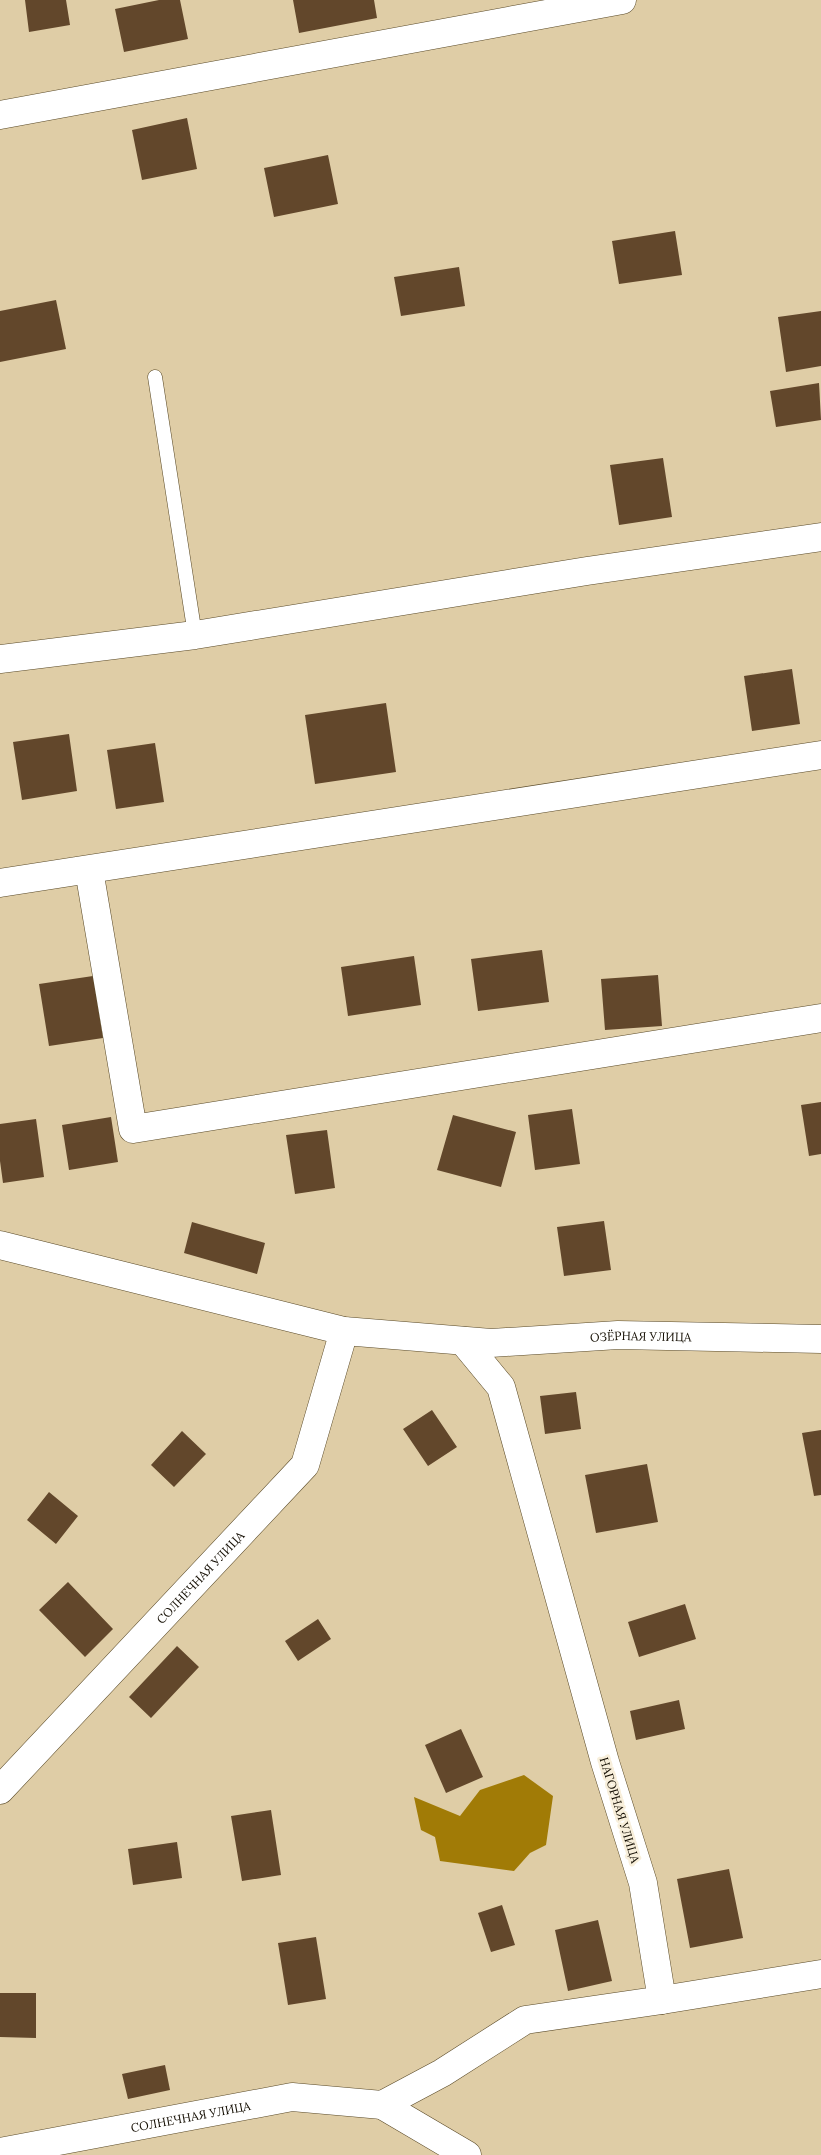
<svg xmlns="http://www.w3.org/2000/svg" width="821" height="2155" font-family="Lora,serif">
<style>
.water{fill:#a17b06}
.building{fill:#62472b}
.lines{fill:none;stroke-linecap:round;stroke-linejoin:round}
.lane-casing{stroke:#594927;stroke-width:15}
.street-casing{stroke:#594927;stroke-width:29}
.lane{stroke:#fff;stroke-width:14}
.street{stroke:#fff;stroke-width:28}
.labels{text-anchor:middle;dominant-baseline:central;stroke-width:5;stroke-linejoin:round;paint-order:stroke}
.street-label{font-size:12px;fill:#130d02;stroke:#f8efdb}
</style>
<rect width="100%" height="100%" fill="#dfcda6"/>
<path class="water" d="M524 1775 553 1796 546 1845 530 1853 514 1871 440 1861 435 1837 421 1830 414 1797 460 1816 480 1790Z"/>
<path class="building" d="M25 0H66L70 25 29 32Z
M159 0H180L188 39 124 52 115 9Z
M293 0H374L377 18 299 33Z
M187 118 197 169 142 180 132 130Z
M328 155 338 204 274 217 264 168Z
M675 231 682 275 619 284 612 241Z
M459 267 465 306 401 316 394 277Z
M56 300 66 349 0 362V311Z
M821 311V366L786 372 778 317Z
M819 383 821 420 776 427 770 391Z
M663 458 672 517 619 525 610 465Z
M792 669 800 724 752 731 744 676Z
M386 703 396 772 315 784 305 715Z
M69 734 77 791 22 800 13 742Z
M155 743 164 802 116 809 107 750Z
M542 950 549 1002 478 1011 471 959Z
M414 956 421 1005 348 1016 341 967Z
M658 975 662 1026 605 1030 601 979Z
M93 976 103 1038 49 1046 39 984Z
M821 1102V1154L809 1156 801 1105Z
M572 1109 580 1164 535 1170 528 1115Z
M453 1115 516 1132 501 1187 437 1170Z
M111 1117 118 1162 69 1170 62 1125Z
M36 1119 44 1177 3 1183 0 1161V1124Z
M327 1130 335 1188 295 1194 286 1135Z
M604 1221 611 1270 564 1276 557 1227Z
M192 1222 265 1243 257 1274 184 1253Z
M576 1392 581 1429 545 1434 540 1396Z
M432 1410 457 1447 428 1466 403 1429Z
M821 1430V1495L814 1496 802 1433Z
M182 1431 206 1454 174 1487 151 1465Z
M647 1464 658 1522 596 1533 585 1475Z
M49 1492 78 1516 56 1544 27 1520Z
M68 1582 113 1629 85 1657 39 1610Z
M685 1604 696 1639 639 1657 628 1622Z
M318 1619 331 1639 298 1661 285 1641Z
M177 1646 199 1667 151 1718 129 1697Z
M679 1700 685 1729 636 1740 630 1711Z
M461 1729 483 1777 446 1793 425 1745Z
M271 1810 281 1875 242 1881 231 1816Z
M177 1842 182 1878 133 1885 128 1849Z
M729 1869 743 1938 690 1948 677 1879Z
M502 1905 515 1945 491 1952 478 1913Z
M598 1920 612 1981 568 1991 555 1930Z
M316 1937 326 1999 288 2005 278 1943Z
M0 1993H36V2038L0 2037Z
M165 2065 170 2090 128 2099 122 2074Z"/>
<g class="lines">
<defs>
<path id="lane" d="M155 377 195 635"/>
<g id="street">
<path d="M0 115 622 0"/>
<path d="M0 659 195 635 587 571 821 537"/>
<path d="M89 870 133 1129 821 1018"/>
<path d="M0 883 821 755"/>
<path id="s1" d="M0 1245 344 1331 491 1343 618 1335 821 1339"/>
<path id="s2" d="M0 1790 305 1465 344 1331"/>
<path d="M662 2000 821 1974"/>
<path d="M382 2105 442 2073 525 2020 662 2000 643 1883 605 1762 501 1387 463 1341"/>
<path id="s3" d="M0 2152 292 2097 382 2105 467 2155"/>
</g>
</defs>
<use href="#lane" class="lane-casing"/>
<use href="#street" class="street-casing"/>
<use href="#lane" class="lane"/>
<use href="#street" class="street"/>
</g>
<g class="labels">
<g class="street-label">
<text stroke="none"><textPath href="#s1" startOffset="652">ОЗЁРНАЯ УЛИЦА</textPath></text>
<text stroke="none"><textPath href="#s2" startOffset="292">СОЛНЕЧНАЯ УЛИЦА</textPath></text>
<text transform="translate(620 1810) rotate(73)">НАГОРНАЯ УЛИЦА</text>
<text stroke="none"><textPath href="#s3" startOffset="194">СОЛНЕЧНАЯ УЛИЦА</textPath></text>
</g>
</g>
</svg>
